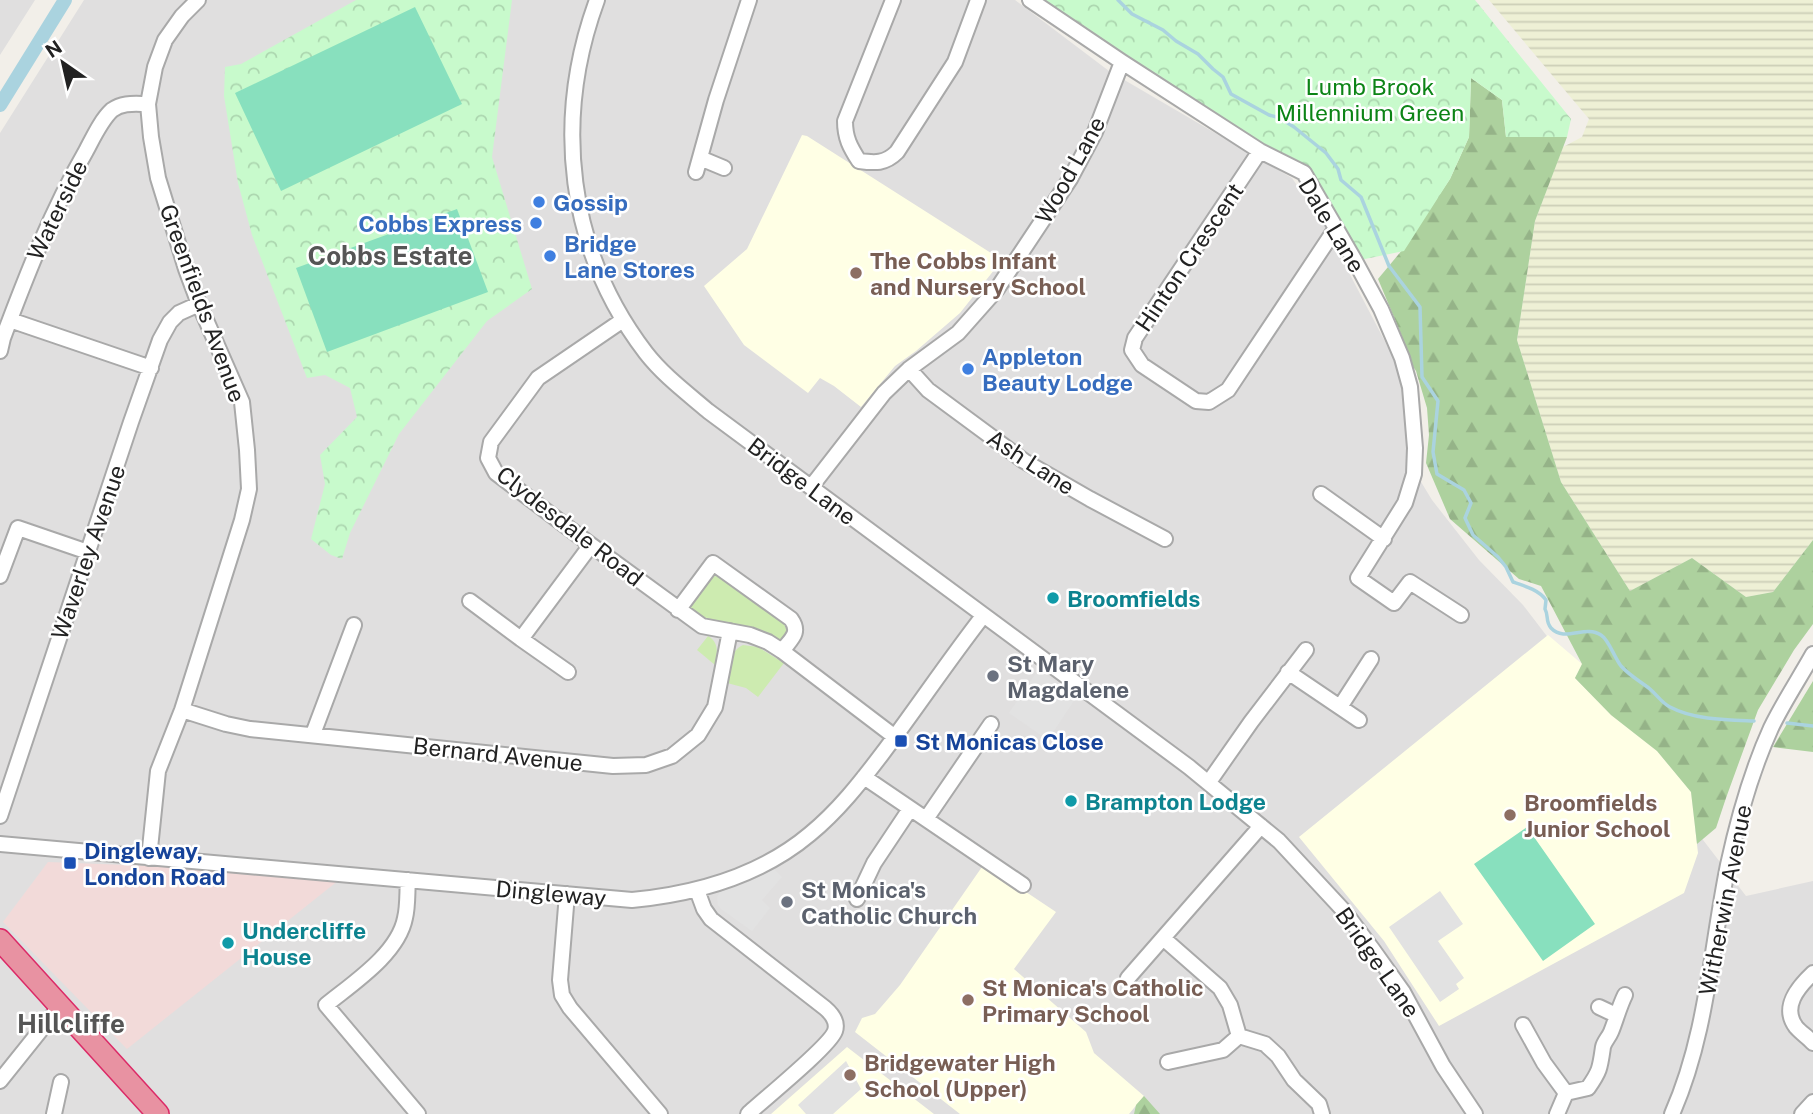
<svg xmlns="http://www.w3.org/2000/svg" width="1813" height="1114" font-family="'Public Sans',sans-serif">
<style>
.residential{fill:#e0dfdf}
.commercial{fill:#f2dad9}
.education{fill:#ffffe5}
.farmland{fill:url(#farmland-rules)}
.grass{fill:#cdebb0}
.forest{fill:url(#forest-firs)}
.park{fill:url(#park-crowns)}
.pitch{fill:#88e0be}
.parking{fill:#e2e2e2}
.lines{fill:none;stroke-linecap:round;stroke-linejoin:round}
.stream{stroke:#aad3df;stroke-width:3.5}
.canal{stroke:#aad3df;stroke-width:14}
.minor-casing{stroke:#a9a9a9;stroke-width:18}
.highway-casing{stroke:#dc2a67;stroke-width:24}
.minor{stroke:#fff;stroke-width:14}
.highway{stroke:#e892a2;stroke-width:21}
.shop-dot{fill:#3f7fe0;stroke:#fff;stroke-width:2.5}
.education-dot{fill:#8d6e63;stroke:#fff;stroke-width:2.5}
.culture-dot{fill:#0f9aa8;stroke:#fff;stroke-width:2.5}
.worship-dot{fill:#6b7280;stroke:#fff;stroke-width:2.5}
.transit-dot{fill:#1a4fb4;stroke:#fff;stroke-width:2.5}
.labels{text-anchor:middle;dominant-baseline:central;stroke-width:5;stroke-linejoin:round;paint-order:stroke}
.park-label{font-size:23px;fill:#0c8416;stroke:#fff}
.street-label{font-size:23px;fill:#222;stroke:#fff}
.shop-label{font-size:23px;font-weight:bold;fill:#366cbe;stroke:#fff;text-anchor:start}
.education-label{font-size:23px;font-weight:bold;fill:#785e54;stroke:#fff;text-anchor:start}
.culture-label{font-size:23px;font-weight:bold;fill:#0d838f;stroke:#fff;text-anchor:start}
.worship-label{font-size:23px;font-weight:bold;fill:#5b616d;stroke:#fff;text-anchor:start}
.transit-label{font-size:23px;font-weight:bold;fill:#164399;stroke:#fff;text-anchor:start}
.quarter-label{font-size:26px;font-weight:bold;fill:#555;stroke:#fff}
</style>
<defs>
<pattern id="farmland-rules" width="6" height="5" patternUnits="userSpaceOnUse" patternTransform="scale(1.75)"><rect width="6" height="5" fill="#eef0d5"/><path d="M0 2.5h6" fill="none" stroke="#ccceb7"/></pattern>
<pattern id="forest-firs" width="22" height="20" patternUnits="userSpaceOnUse" patternTransform="scale(1.75)"><rect width="22" height="20" fill="#add19e"/><path d="M5 1l3.5 6h-7zM16 11l3.5 6h-7z" fill="#95b388"/></pattern>
<pattern id="park-crowns" width="20" height="18" patternUnits="userSpaceOnUse" patternTransform="scale(1.75)"><rect width="20" height="18" fill="#c8facc"/><path d="M2 6a3 3 0 1 1 6 0M12 15a3 3 0 1 1 6 0" fill="none" stroke="#acd6af"/></pattern>
</defs>
<rect width="100%" height="100%" fill="#f2efe9"/>
<path class="residential" d="M0 0H35L0 55Z
M84 0H1015L1109 71 1292 178 1324 225 1402 374 1409 462 1432 500 1479 560 1523 605 1746 896 1813 881V1114H0V133Z"/>
<path class="commercial" d="M48 862 255 870 339 880 127 1049 3 922Z"/>
<path class="education" d="M802 135 807 136 1002 260 960 313 916 351 895 366 861 407 834 386 820 378 808 393 744 345 704 286 747 249Z
M1548 635 1582 664 1575 678 1611 715 1657 751 1691 792 1698 853 1684 893 1439 1026 1384 941 1299 837Z
M984 864 1056 912 1014 969 1086 1032 1094 1053 1144 1096 1129 1114H960L855 1032 862 1018 875 1014 900 985Z
M847 1047 934 1114H771Z"/>
<path class="farmland" d="M1489 0H1813V540L1773 592 1746 597 1692 558 1630 591 1561 482 1517 340 1535 221 1563 147 1582 137 1589 119Z"/>
<path class="grass" d="M715 576 722 577 784 623 787 631 782 641 758 630 702 617 689 609 688 606 710 578Z
M708 636C720 643 717 654 715 665L697 650Z
M743 645 758 647 784 663 758 697 746 688 727 683C730 668 729 651 743 645Z"/>
<path class="forest" d="M1471 78 1502 100 1506 137H1567L1535 221 1517 340 1561 482 1630 591 1692 558 1746 597 1773 592 1813 540V624L1794 650 1758 710 1726 798 1716 828 1697 844 1691 792 1657 751 1611 715 1575 678 1582 664 1541 586 1519 579 1450 519 1426 463 1429 435 1427 408 1416 371 1410 362 1401 334 1378 279 1403 249 1450 179 1469 137Z
M1813 681V752L1773 747Z
M1144 1096 1160 1114H1134L1136 1105Z"/>
<path class="park" d="M356 0H512L492 157 532 289 487 321 399 434 350 533 342 559 331 555 311 539 325 484 320 455 357 417 350 388 325 375 307 378 252 235 238 183 224 96 225 67 241 64Z
M1030 0H1475L1571 119 1567 137H1506L1502 100 1471 78 1469 137 1450 179 1404 251 1355 261 1304 173Z"/>
<path class="pitch" d="M415 7 462 104 281 191 235 93Z
M457 209 488 292 327 352 296 268Z
M1527 827 1595 924 1543 961 1474 864Z"/>
<path class="parking" d="M1038 670 1077 696 1048 740 1009 713Z
M772 867 782 877 762 900 770 908 752 931 721 909 718 905 717 897 721 890Z
M1440 891 1463 924 1438 941 1464 978 1456 984 1459 989 1440 1002 1389 927Z
M846 1061 861 1089 833 1114H806L798 1105Z"/>
<g class="lines">
<path class="stream" d="M1118 0 1132 14 1163 30 1176 41 1198 54 1213 69 1223 77 1231 94 1269 115 1280 118 1294 127 1326 153 1338 169 1341 180 1361 197 1389 266 1420 307 1422 377 1438 401 1433 452 1437 474 1464 490 1471 503 1465 518 1473 535 1498 557 1506 567 1513 582C1525 586 1539 590 1546 600L1545 609C1549 616 1545 621 1551 628 1565 643 1585 624 1601 635 1609 640 1614 657 1621 666 1630 676 1640 681 1650 689 1657 695 1662 703 1670 707 1694 720 1728 720 1754 721
M1787 723 1813 726"/>
<path class="canal" d="M0 105 65 0"/>
<defs>
<path id="minor" d="M597 0C553 120 567 250 646 353 663 375 687 393 708 411L1189 767 1279 841 1344 911 1373 950 1403 992 1443 1066 1475 1114
M893 0 845 121C845 138 850 147 859 161 875 163 885 164 897 152L955 62 978 0
M1030 0 1122 62 1260 151 1304 173 1355 261 1381 309 1402 358 1410 387 1415 448 1414 474 1405 503 1358 578 1394 603 1410 582 1461 615
M1260 151 1135 338 1132 350 1142 365 1196 401 1209 402 1228 390 1336 228
M700 158 724 168
M696 172 716 100 749 0
M10 320 151 368
M623 320 538 378 491 442 488 458 496 473 591 545 702 626 750 635 768 642 782 651 895 737
M0 351 3 338C27 274 52 210 86 151 93 138 101 120 112 110 123 102 135 104 148 104
M909 369 928 390 1024 461 1090 499 1165 539
M811 487 884 393 909 369 958 333 997 289 1070 179 1095 132 1122 62
M1321 494 1384 539
M0 576 18 528 88 552
M470 601 521 639 591 545
M678 610 713 563 791 619C801 633 791 639 782 651
M521 639 568 672
M1288 672 1359 720
M1340 707 1371 659
M182 710 226 724 250 729 613 766 646 765 672 756 698 735 715 707 730 631
M313 734 354 625
M864 777 1023 885
M1209 782 1251 722 1306 650
M0 816 131 422 160 340 170 322 179 313 199 304
M926 819 991 724
M0 844 632 900C695 894 760 876 810 834 838 811 860 783 882 754 916 709 948 661 983 616
M149 858 158 771 182 710 242 520 249 489 247 450 242 402 199 304 186 269 158 178 151 137 148 104 155 67 165 40 182 16 198 0
M408 880C407 892 408 906 405 918 398 954 353 983 326 1005L418 1114
M697 890 704 909 711 919 825 1008C832 1014 838 1022 835 1031 830 1046 763 1100 748 1114
M567 894 560 980 562 995 570 1008 660 1114
M857 899 874 863 910 809
M1163 938 1220 988 1230 1005 1239 1036 1265 1044 1278 1056 1294 1080 1319 1104 1322 1114
M1813 973C1798 987 1781 1007 1796 1027 1801 1033 1808 1037 1813 1043
M1128 978 1261 826
M1599 1007 1616 1015
M1523 1025 1544 1063 1566 1093 1557 1114
M1168 1062 1223 1050 1239 1036
M0 1081 60 1006
M1566 1093 1588 1088C1600 1071 1600 1068 1603 1047 1604 1042 1609 1037 1611 1032 1616 1020 1619 1007 1625 995
M54 1114 61 1082
M1672 1114C1707 1035 1711 948 1728 865 1738 819 1751 772 1771 728 1783 703 1799 679 1813 654
M1802 1114 1813 1102"/>
<path id="highway" d="M0 940 158 1114"/>
</defs>
<use href="#minor" class="minor-casing"/>
<use href="#highway" class="highway-casing"/>
<use href="#minor" class="minor"/>
<use href="#highway" class="highway"/>
</g>
<g class="shop-dot">
<circle cx="539" cy="202" r="7"/>
<circle cx="536" cy="223" r="7"/>
<circle cx="550" cy="256" r="7"/>
<circle cx="968" cy="369" r="7"/>
</g>
<g class="education-dot">
<circle cx="856" cy="273" r="7"/>
<circle cx="1510" cy="815" r="7"/>
<circle cx="968" cy="1000" r="7"/>
<circle cx="850" cy="1075" r="7"/>
</g>
<g class="culture-dot">
<circle cx="1053" cy="598" r="7"/>
<circle cx="1071" cy="801" r="7"/>
<circle cx="228" cy="943" r="7"/>
</g>
<g class="worship-dot">
<circle cx="993" cy="676" r="7"/>
<circle cx="787" cy="902" r="7"/>
</g>
<g class="transit-dot">
<rect x="894" y="734" width="14" height="14" rx="3.5"/>
<rect x="63" y="856" width="14" height="14" rx="3.5"/>
</g>
<g class="labels">
<g class="park-label">
<text x="1370" y="86">Lumb Brook<tspan x="1370" dy="26">Millennium Green</tspan></text>
</g>
<g class="street-label">
<text transform="translate(1070 170) rotate(-61)">Wood Lane</text>
<text transform="translate(57 210) rotate(-64)">Waterside</text>
<text transform="translate(1332 225) rotate(59)">Dale Lane</text>
<text transform="translate(1189 257) rotate(-56)">Hinton Crescent</text>
<text transform="translate(203 303) rotate(70)">Greenfields Avenue</text>
<text transform="translate(1031 462) rotate(33)">Ash Lane</text>
<text transform="translate(802 481) rotate(37)">Bridge Lane</text>
<text transform="translate(570 526) rotate(38)">Clydesdale Road</text>
<text transform="translate(88 552) rotate(-71)">Waverley Avenue</text>
<text transform="translate(498 754) rotate(6)">Bernard Avenue</text>
<text transform="translate(551 893) rotate(5)">Dingleway</text>
<text transform="translate(1725 900) rotate(-79)">Witherwin Avenue</text>
<text transform="translate(1378 962) rotate(55)">Bridge Lane</text>
</g>
<g class="shop-label">
<text x="553" y="202">Gossip</text>
<text x="522" y="223" text-anchor="end">Cobbs Express</text>
<text x="564" y="243">Bridge<tspan x="564" dy="26">Lane Stores</tspan></text>
<text x="982" y="356">Appleton<tspan x="982" dy="26">Beauty Lodge</tspan></text>
</g>
<g class="education-label">
<text x="870" y="260">The Cobbs Infant<tspan x="870" dy="26">and Nursery School</tspan></text>
<text x="1524" y="802">Broomfields<tspan x="1524" dy="26">Junior School</tspan></text>
<text x="982" y="987">St Monica's Catholic<tspan x="982" dy="26">Primary School</tspan></text>
<text x="864" y="1062">Bridgewater High<tspan x="864" dy="26">School (Upper)</tspan></text>
</g>
<g class="culture-label">
<text x="1067" y="598">Broomfields</text>
<text x="1085" y="801">Brampton Lodge</text>
<text x="242" y="930">Undercliffe<tspan x="242" dy="26">House</tspan></text>
</g>
<g class="worship-label">
<text x="1007" y="663">St Mary<tspan x="1007" dy="26">Magdalene</tspan></text>
<text x="801" y="889">St Monica's<tspan x="801" dy="26">Catholic Church</tspan></text>
</g>
<g class="transit-label">
<text x="915" y="741">St Monicas Close</text>
<text x="84" y="850">Dingleway,<tspan x="84" dy="26">London Road</tspan></text>
</g>
<g class="quarter-label">
<text x="390" y="255">Cobbs Estate</text>
<text x="71" y="1023">Hillcliffe</text>
</g>
</g>
<g transform="translate(63 63) rotate(326)" stroke="#ffffff" stroke-width="5" paint-order="stroke">
<path d="M0-5L12 26L0 18L-12 26Z" fill="#222222"/>
<text y="-10" font-size="19" font-weight="bold" text-anchor="middle" fill="#222222">N</text>
</g>
</svg>
